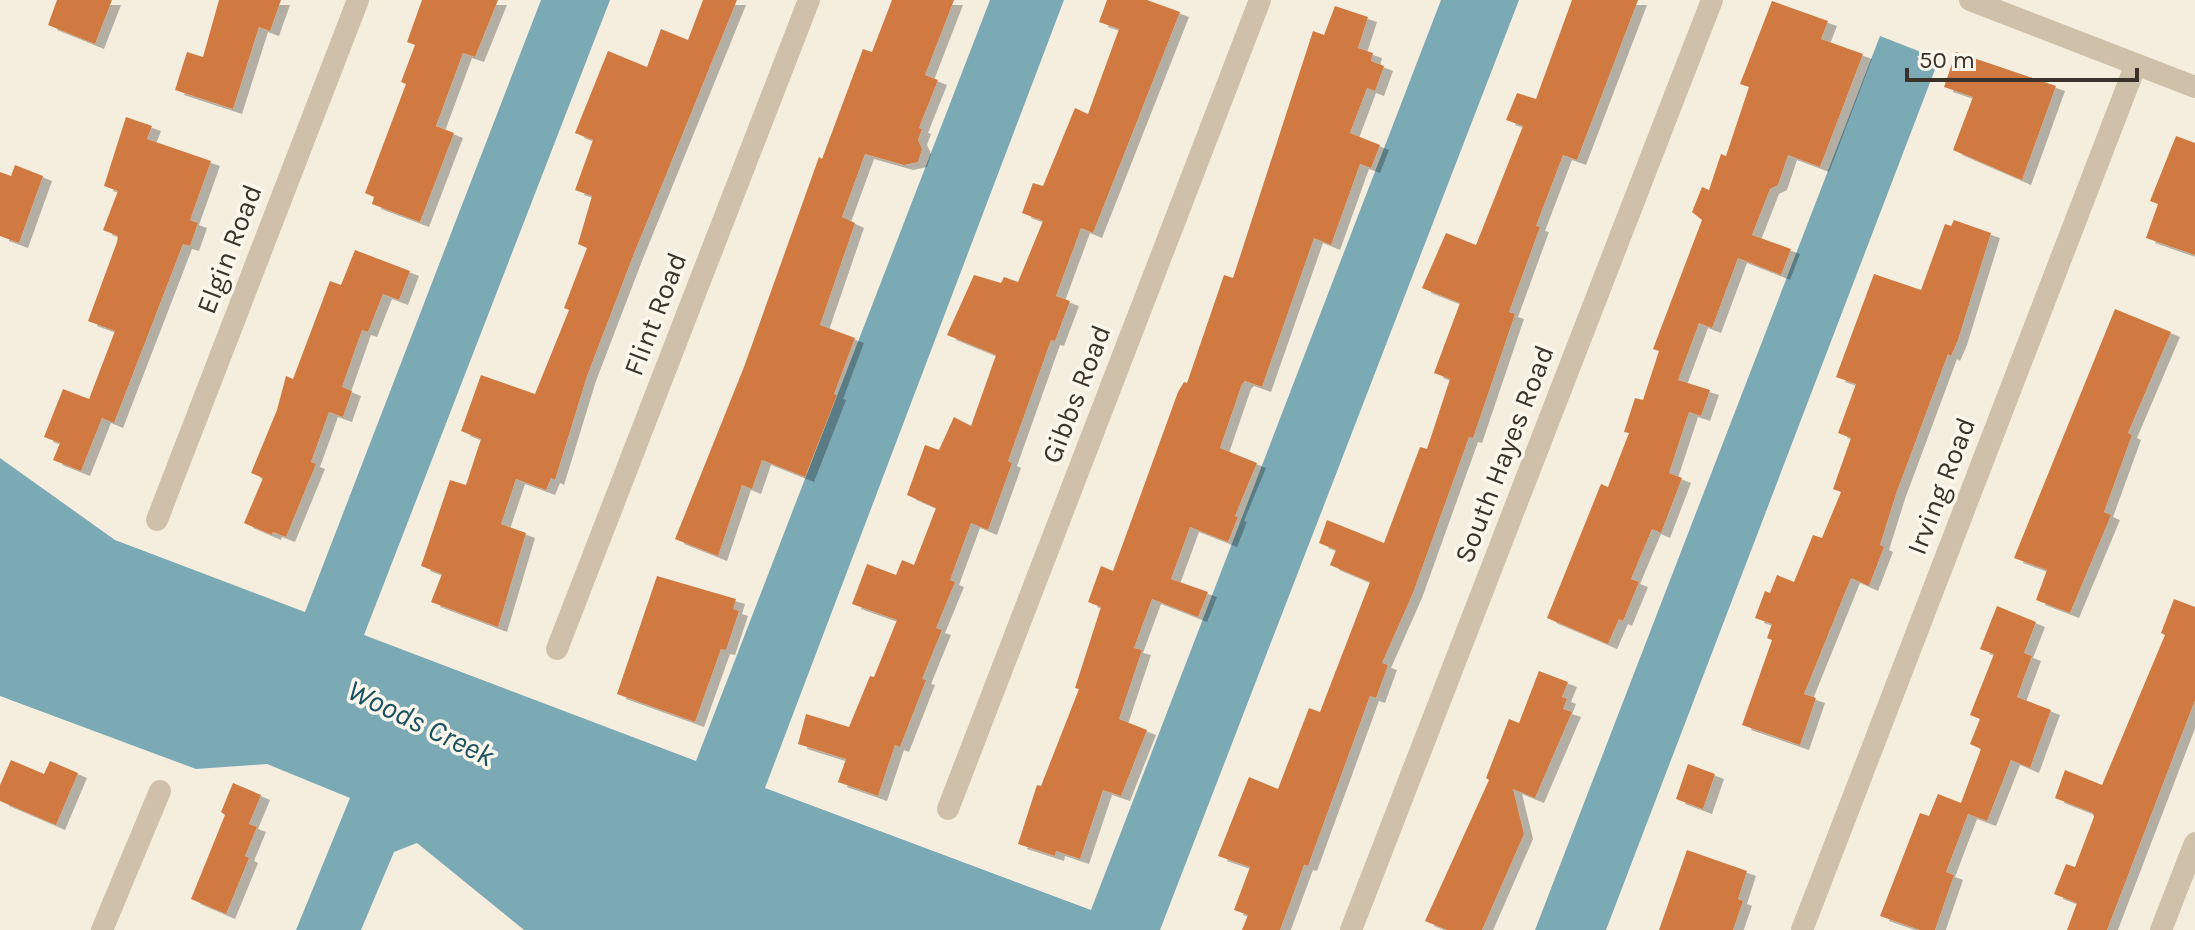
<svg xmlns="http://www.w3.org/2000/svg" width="2195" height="930" font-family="Karla,sans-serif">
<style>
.water{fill:#7baab5}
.building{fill:#d07a42;filter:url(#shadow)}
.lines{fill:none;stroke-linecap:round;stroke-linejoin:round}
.minor{stroke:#cfc0a9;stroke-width:22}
.labels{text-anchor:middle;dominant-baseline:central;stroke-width:7;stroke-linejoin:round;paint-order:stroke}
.street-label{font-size:28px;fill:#3b322a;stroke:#fcf7ec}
.water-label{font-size:30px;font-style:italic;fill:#1b5261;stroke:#fcf7ec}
</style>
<defs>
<filter id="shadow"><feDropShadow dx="9" dy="5" stdDeviation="0" flood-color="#0004"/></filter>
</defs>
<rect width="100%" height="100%" fill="#f5eedf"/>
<path class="water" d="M541 0H610L364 635 696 761 990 0H1064L765 788 1091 910 1441 0H1519L1160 930H524L417 843 394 852 361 930H296L350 798 267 764 196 769 0 696V458L115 540 305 612Z
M1880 36 1939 59 1606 930H1535Z"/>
<path class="building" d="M57 0H112L95 44 48 25Z
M219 0H281L270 31 259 27 233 109 175 90 187 52 203 57Z
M422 0H498L475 57 463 53 436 126 454 133 420 222 372 204 374 197 365 193 406 84 401 82 415 45 407 42Z
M703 0H737L633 256 587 376 555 480 551 478 546 490 516 479 501 524 526 533 498 627 431 602 442 574 421 566 450 480 466 485 481 439 461 431 481 375 535 394 569 310 564 308 587 248 578 244 592 196 575 190 593 140 575 133 608 51 647 67 661 29 688 40Z
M892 0H954L925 75 938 80 919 128 922 129 918 140 922 149 918 162 904 165 865 154 842 217 855 223 820 325 855 338 834 394 837 395 805 477 762 460 752 489 742 485 718 556 675 539 744 367 819 157 822 159 863 49 872 52Z
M1107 0H1147L1180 12 1093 233 1081 228 1056 296 1070 301 1055 341 1051 340 1008 461 1012 463 988 530 971 523 950 580 955 582 936 628 942 630 922 679 926 680 900 747 895 745 878 796 838 782 846 759 798 744 806 714 849 727 870 676 874 677 897 620 852 604 867 564 896 575 902 560 914 565 936 508 907 495 925 445 939 450 954 417 971 426 996 355 947 335 974 275 1001 283 1004 277 1018 282 1043 221 1022 213 1033 183 1043 186 1075 108 1088 114 1119 29 1099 22Z
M1572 0H1638L1577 160 1563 155 1536 226 1540 227 1509 312 1515 314 1473 438 1469 437 1413 593 1382 663 1388 665 1376 698 1370 696 1308 866 1304 865 1280 930H1242L1248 915 1234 910 1250 867 1218 856 1249 777 1278 789 1309 708 1320 712 1370 582 1330 565 1336 550 1319 543 1327 520 1384 543 1420 447 1427 449 1450 379 1434 373 1460 303 1422 288 1446 233 1476 245 1523 126 1506 120 1517 93 1536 99Z
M1772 1 1828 21 1821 39 1863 54 1820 167 1788 155 1778 185 1770 189 1752 235 1791 249 1781 275 1738 258 1712 328 1699 323 1678 380 1710 390 1701 416 1689 412 1669 473 1682 478 1661 533 1652 529 1631 579 1639 582 1623 621 1619 619 1608 644 1547 618 1601 484 1608 487 1629 433 1624 432 1635 398 1643 400 1659 351 1653 349 1702 220 1692 212 1702 187 1709 190 1721 154 1726 156 1749 87 1740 84Z
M1335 6 1368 17 1358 48 1373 53 1371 61 1384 66 1375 91 1367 88 1350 133 1380 145 1371 168 1360 164 1331 245 1314 238 1262 387 1245 381 1242 384 1220 448 1257 463 1235 516 1238 517 1228 542 1190 527 1171 579 1208 592 1198 617 1152 599 1134 648 1142 650 1119 719 1147 730 1121 796 1103 790 1080 859 1056 851 1055 856 1018 844 1037 785 1041 786 1079 689 1075 688 1101 607 1088 602 1101 566 1113 571 1178 392 1184 382 1187 383 1224 275 1233 278 1313 31 1324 35Z
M1956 52 2056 86 2022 180 1953 150 1973 97 1944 87Z
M126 117 152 126 147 139 211 161 190 220 198 223 190 246 183 244 114 423 102 418 81 471 53 460 60 443 44 437 63 389 89 399 115 331 88 321 117 242 118 236 103 230 118 191 104 186Z
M2176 136 2195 143V255L2146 238 2158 204 2150 201Z
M15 165 43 176 19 243 0 236V172L11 176Z
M1954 220 1991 233 1958 340 1951 356 1948 354 1896 494 1880 545 1884 547 1869 586 1851 578 1804 694 1816 698 1800 745 1742 725 1772 640 1767 638 1772 624 1755 618 1765 591 1770 593 1777 575 1794 582 1813 535 1822 538 1841 492 1833 489 1851 438 1838 433 1856 384 1836 377 1874 274 1921 290 1945 224 1951 226Z
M355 250 410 271 399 300 383 294 368 332 362 330 342 387 352 391 343 417 329 412 311 462 316 464 286 537 273 532 272 535 244 523 263 478 251 473 277 410 286 376 293 379 330 281 341 285Z
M2115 309 2171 332 2128 433 2132 435 2104 512 2111 515 2070 613 2036 600 2047 570 2014 558Z
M657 576 736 599 733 609 739 611 726 650 721 649 695 722 617 694Z
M2174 599 2195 607V700L2107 930H2067L2077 903 2054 894 2066 864 2075 867 2094 817 2093 813 2055 798 2065 770 2102 785 2165 635 2161 633Z
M1997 606 2036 622 2024 653 2032 656 2017 697 2051 710 2030 768 2011 760 1987 821 1968 814 1946 872 1954 875 1935 930H1920L1880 916 1920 813 1929 816 1938 794 1961 803 1981 749 1970 744 1980 719 1970 715 1994 654 1980 649Z
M1539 671 1568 682 1562 697 1567 699 1563 709 1572 712 1535 798 1513 789 1524 834 1482 930H1447L1425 921 1489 780 1486 778 1509 719 1519 723Z
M11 760 44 774 50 761 78 773 56 825 0 801V785Z
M1688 764 1715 774 1703 809 1676 799Z
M233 783 261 795 249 824 257 827 245 856 249 858 226 914 191 899 225 815 221 812Z
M1687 850 1747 871 1738 899 1743 901 1733 930H1659Z"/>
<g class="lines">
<path class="minor" d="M1970 0 2195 87
M157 520 358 0
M557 649 809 0
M948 809 1260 0
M102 930 160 791
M1351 930 1712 0
M1802 930 2136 64
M2161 930 2195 843"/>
</g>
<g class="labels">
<g class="street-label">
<text transform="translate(229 249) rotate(-69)">Elgin Road</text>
<text transform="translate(655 314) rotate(-69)">Flint Road</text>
<text transform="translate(1076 394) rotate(-69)">Gibbs Road</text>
<text transform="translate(1504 454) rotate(-69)">South Hayes Road</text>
<text transform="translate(1941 486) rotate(-69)">Irving Road</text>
</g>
<g class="water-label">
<text transform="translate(421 723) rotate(26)">Woods Creek</text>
</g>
</g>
<path d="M1907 68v12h230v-12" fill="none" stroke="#3b322a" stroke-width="4"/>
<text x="1919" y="68" font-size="24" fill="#3b322a" stroke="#fcf7ec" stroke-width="6" paint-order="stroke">50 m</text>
</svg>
